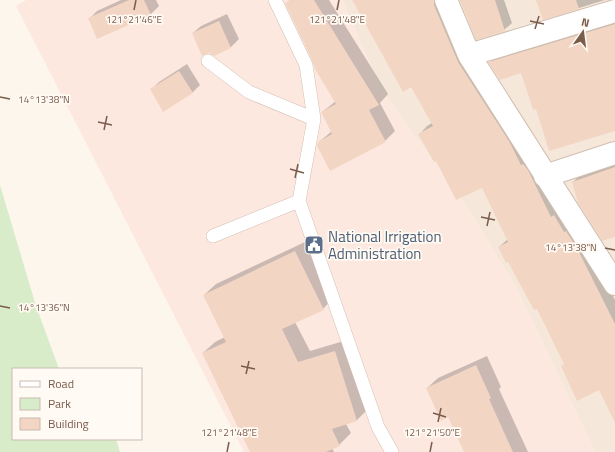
<svg xmlns="http://www.w3.org/2000/svg" width="615" height="452" font-family="'Titillium Web',sans-serif">
<style>
.residential{fill:#f5e8da}
.commercial{fill:#fde8e0}
.green{fill:#d8ecc9}
.shadow{fill:#0003}
.building{fill:#f3d5c3}
.lines{fill:none;stroke-linecap:round;stroke-linejoin:round}
.service-casing{stroke:#d1beb0;stroke-width:14}
.minor-casing{stroke:#d1beb0;stroke-width:24}
.service{stroke:#fff;stroke-width:13}
.minor{stroke:#fff;stroke-width:22}
.ticks{fill:none;stroke:#7a5c4d;stroke-width:1.5}
.labels{text-anchor:middle;dominant-baseline:central;stroke-width:3.5;stroke-linejoin:round;paint-order:stroke}
.service-label{font-size:15px;fill:#4e5e75;stroke:#fffaf3;text-anchor:start}
.ticks-label{font-size:10px;text-anchor:middle;fill:#7a5c4d;stroke:#fffaf3;stroke-width:3.5;stroke-linejoin:round;paint-order:stroke}
</style>
<rect width="100%" height="100%" fill="#fdf6ec"/>
<path class="residential" d="M342 0H615V452H595L515 285 466 206 380 88Z"/>
<path class="commercial" d="M26 0H342L380 88 466 206 515 285 595 452H244L16 6Z"/>
<path class="green" d="M0 185 36 306 59 369H13V439H116L120 452H0Z"/>
<path class="shadow" d="M121 0H156L159 6 151 14 98 38 89 19 97 11Z
M290 0H329L388 94 380 103 395 131 385 141 331 169 319 142 332 131 322 112 336 101 314 61 287 3Z
M353 0H445L586 241 615 300V416L599 389 565 363 538 307 499 247 508 239 482 186 437 160 419 135 427 126 432 123 411 86Z
M460 0H504L512 23 504 30 477 39Z
M537 0H605L543 19Z
M227 14 239 39 231 47 214 55 193 33 201 26Z
M615 19V130L537 108 522 72 490 62 497 55Z
M187 64 200 85 192 93 151 90 159 82Z
M615 161V236L573 182 583 172Z
M307 241 334 297 323 309 295 322 310 351 347 340 368 409 356 421 346 424 351 433 339 445 332 448 334 452H251L203 353 215 342 225 337 204 295 216 284Z
M487 356 501 387 499 389 528 452H465L449 416 427 388 438 378Z"/>
<path class="building" d="M129 0H144L151 15 97 39 88 18Z
M290 0H314L379 105 369 110 386 142 330 171 317 146 318 142 332 134 321 112 336 104 315 69 313 62 285 3Z
M352 0H434V5L458 62 509 141 521 165 523 164 528 170 551 217 554 215 564 232 566 231 578 250 615 324V423L599 390 577 401 561 366 564 364 537 309 534 310 508 262 506 263 498 247 508 242 482 188 456 200 436 161 434 162 418 134 433 126 411 87 403 92Z
M460 0H495L505 31 476 40Z
M536 0H576L579 9 543 20Z
M219 21 231 48 214 56 209 53 202 56 192 33Z
M615 24V131L549 151 536 109 533 110 521 73 500 80 488 62Z
M179 71 193 93 163 112 150 89Z
M615 167V237L602 241 578 203 572 182Z
M295 251 324 310 282 329 298 362 335 351 357 421 332 429 340 446 326 452H250L202 353 226 342 203 295Z
M476 365 491 398 489 399 513 452H464L448 417 441 421 426 388Z"/>
<g class="lines">
<defs>
<path id="service" d="M275 0 306 65 314 119 299 201 378 427 392 452
M208 61 249 92 314 119
M213 236 299 201"/>
<path id="minor" d="M446 0 469 55 615 284
M469 55 615 11
M545 176 615 153"/>
</defs>
<use href="#service" class="service-casing"/>
<use href="#minor" class="minor-casing"/>
<use href="#service" class="service"/>
<use href="#minor" class="minor"/>
</g>
<path class="ticks" d="M134 10 136 0M337 10 339 0M530 21 544 24M535 29 539 16M0 97 10 99M98 122 112 125M104 130 107 116M290 169 304 173M295 178 298 164M481 217 495 220M487 226 490 212M605 248 615 250M0 306 10 308M241 366 255 369M246 374 249 361M433 413 446 417M438 422 441 408M227 452 229 442M430 452 432 442"/>
<defs>
<symbol id="civic-square" viewBox="-11 -11 22 22"><rect x="-9" y="-9" width="18" height="18" rx="4" fill="#5c6f8a" stroke="#fffaf3"/><path d="M-.6-6.5H3V-4.5H.6V-3L4-1V1h2V6H-6V1h2V-1L-.6-3ZM-1.2 2.5V6h2.4V2.5Z" fill="#fff"/></symbol>
</defs>
<g fill-rule="evenodd">
<use href="#civic-square" x="303" y="234" width="22" height="22"/>
</g>
<g class="labels">
<g class="service-label">
<text x="328" y="236">National Irrigation<tspan x="328" dy="17">Administration</tspan></text>
</g>
</g>
<g class="ticks-label">
<text x="134" y="23">121°21'46"E</text>
<text x="337" y="23">121°21'48"E</text>
<text x="44" y="103">14°13'38"N</text>
<text x="571" y="251">14°13'38"N</text>
<text x="44" y="311">14°13'36"N</text>
<text x="229" y="436">121°21'48"E</text>
<text x="432" y="436">121°21'50"E</text>
</g>
<rect x="12" y="368" width="130" height="72" fill="#fffaf3" stroke="#cabbb1"/>
<rect x="20" y="381" width="20" height="6" fill="#ffffff" stroke="#cabbb1"/>
<text x="48" y="388" font-size="12" fill="#7a5c4d">Road</text>
<rect x="20" y="398" width="20" height="12" fill="#d8ecc9" stroke="#cabbb1"/>
<text x="48" y="408" font-size="12" fill="#7a5c4d">Park</text>
<rect x="20" y="418" width="20" height="12" fill="#f3d5c3" stroke="#cabbb1"/>
<text x="48" y="428" font-size="12" fill="#7a5c4d">Building</text>
<g transform="translate(583 32) rotate(14)" stroke="#fffaf3" stroke-width="3" paint-order="stroke">
<path d="M0-3L7 15L0 10L-7 15Z" fill="#7a5c4d"/>
<text y="-6" font-size="11" font-weight="bold" text-anchor="middle" fill="#7a5c4d">N</text>
</g>
</svg>
